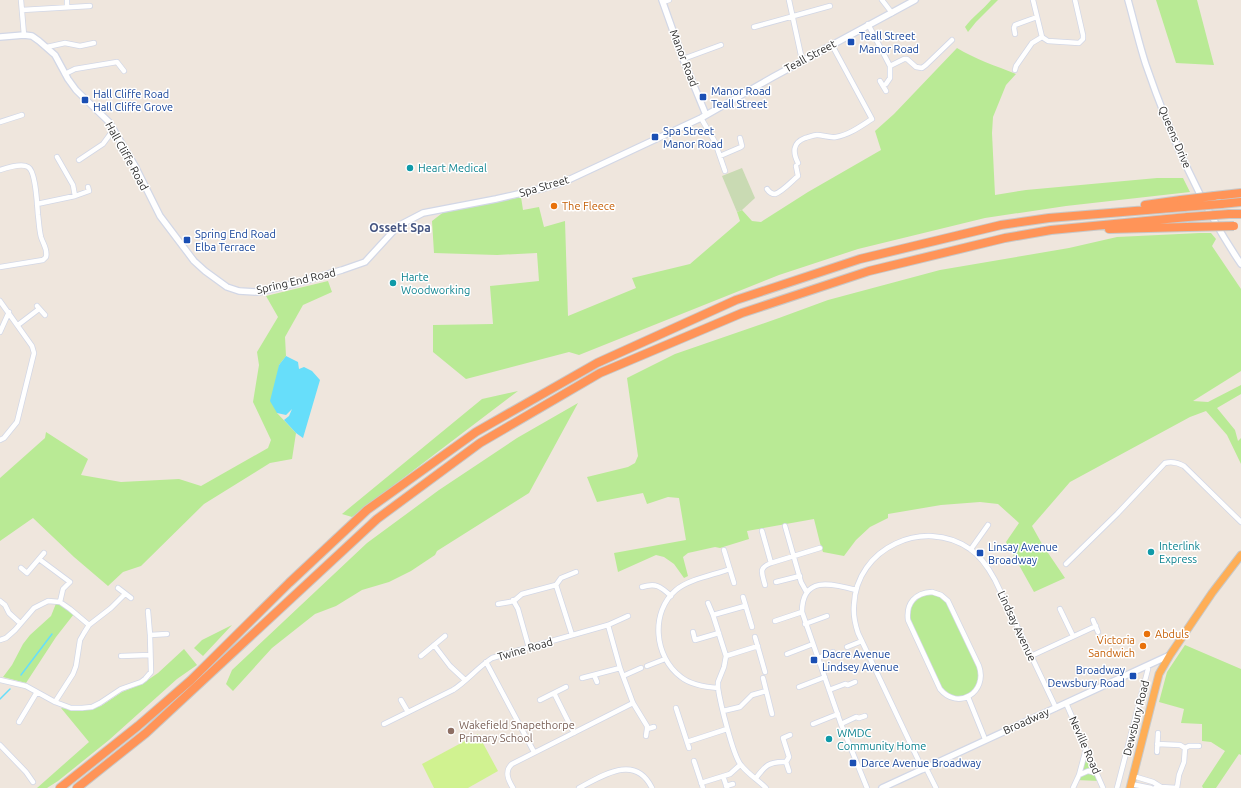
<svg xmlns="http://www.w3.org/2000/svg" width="1241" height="788" font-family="Ubuntu,sans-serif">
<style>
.green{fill:#b9ea95}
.cemetery{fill:#c9dab3}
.pitch{fill:#d0f290}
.water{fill:#67defa}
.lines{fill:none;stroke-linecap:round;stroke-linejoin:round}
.stream{stroke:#67defa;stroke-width:1.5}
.minor-casing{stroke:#d2d7e6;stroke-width:6}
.tertiary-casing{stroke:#d2d7e6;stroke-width:8}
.trunk-casing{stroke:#c8c8c8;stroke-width:9}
.motorway-casing{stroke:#c8c8c8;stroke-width:10}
.minor{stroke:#fff;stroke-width:4.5}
.tertiary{stroke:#fff;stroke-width:5.5}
.trunk{stroke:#feae56;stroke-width:7}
.motorway{stroke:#ff9458;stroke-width:8}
.motorway-bridge-casing{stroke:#c8c8c8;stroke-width:10;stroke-linecap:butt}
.motorway-bridge{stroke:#ff9458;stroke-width:8}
.transit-dot{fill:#1a4fb4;stroke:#fff;stroke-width:1.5}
.culture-dot{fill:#0f9aa8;stroke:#fff;stroke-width:1.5}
.food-dot{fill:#e8710a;stroke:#fff;stroke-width:1.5}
.education-dot{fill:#8d6e63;stroke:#fff;stroke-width:1.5}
.labels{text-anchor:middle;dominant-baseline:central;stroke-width:3;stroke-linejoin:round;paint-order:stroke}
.transit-label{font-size:11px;fill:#164399;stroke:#fff;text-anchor:start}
.street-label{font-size:11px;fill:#2c2c2c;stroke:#fff}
.culture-label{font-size:11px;fill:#0d838f;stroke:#fff;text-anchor:start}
.food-label{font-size:11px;fill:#c56008;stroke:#fff;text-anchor:start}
.education-label{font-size:11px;fill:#785e54;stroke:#fff;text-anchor:start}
.neighbourhood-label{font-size:12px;font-weight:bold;fill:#475682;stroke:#fff}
</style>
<rect width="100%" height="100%" fill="#efe6dd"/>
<path class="green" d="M991 0H998L976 22 968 32 965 27C972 17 983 10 991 0Z
M1156 0H1197L1214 65 1176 63Z
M957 48C975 59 996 66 1016 74L1006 85 993 117 992 133 995 195 1026 190 1157 178H1183L1190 192 1066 206 985 218 858 249 779 275 579 355 569 352 466 379 433 352V325L493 324 490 286 539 281 537 253 497 255 434 253 432 221 445 211 521 197 523 210 539 207 544 227 565 221 568 316 636 288 632 278 690 264 740 221 737 212 742 210 752 221 761 222 808 192 881 150 875 131 894 114Z
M1200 233H1211L1216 239 1212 246 1241 289V371L1193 401 1208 402 1241 385V394L1217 408 1235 430 1238 441 1241 438V464L1227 435 1206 411 1190 417 1070 482 1032 526 1042 544 1065 578 1034 592 1006 542 1019 523 998 504 980 502 941 505 888 514V518L870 527 856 540 844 556 823 552 820 543 814 519 747 531 749 539 720 548 715 547 688 553 683 557 688 576 684 578 674 564 664 557 656 555 618 572 614 553 686 540 679 498 668 497 647 504 643 493 597 502 587 477 628 467 635 463 638 456 627 378 675 354 779 318 828 300 940 270 1069 248 1117 237Z
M328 281 332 292 303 305 285 337 286 356 279 365 277 413 296 433 292 459 270 463 204 504 141 566 123 572 108 586 74 557 33 518 0 541V478L45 438 46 432 88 459 81 475 121 482 179 479 201 486 268 448 271 440 253 402 259 365 257 352 278 317 266 296Z
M518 391 352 517 342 514 482 399Z
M578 403 529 493 437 551 435 555 411 571 389 582 362 590 336 606 315 614 272 648 233 691 226 684 232 670 367 543 439 490 517 438Z
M926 593 945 598 979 666 981 677 974 692 960 698 943 692 908 620 910 603Z
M57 601 74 614 56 637 26 683 3 677 12 665 23 644 30 635 51 616Z
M232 625 203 656 194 648 202 640Z
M1185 645 1241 669V755L1239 754 1216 788H1203L1202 786 1225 751 1211 742 1202 741V724L1181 723 1184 709 1159 702 1167 672Z
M184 649 197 665 177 679 109 740 58 781 47 788H37L89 742 61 708 77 710 92 708 101 706 122 692 142 684 158 673Z
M1086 749 1100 781 1076 780Z"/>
<path class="cemetery" d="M742 168 755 198 742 210 737 212 722 176Z"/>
<path class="pitch" d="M478 734 498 771 468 788H434L422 764Z"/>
<path class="water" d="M286 356 298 362 299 369 304 367 312 371 320 380 303 438 296 433 284 420 289 416 292 409 286 415 277 413 270 401 279 365Z"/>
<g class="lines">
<path class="stream" d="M21 675 52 634
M0 699 10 689"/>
<defs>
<path id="minor" d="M21 0 24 35
M789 0 802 60
M882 0 892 13
M1033 0 1042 37 1048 41 1079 43 1083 39V35L1075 0
M663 2 669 0
M67 7V0
M22 10 90 6
M868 24 890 66V78L886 84 883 86
M754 27 830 6
M1015 34 1014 28 1015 25 1037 17
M47 47 65 43 80 46 94 43
M683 59 721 45
M890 66 904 59H907L916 67 922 68 926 65 952 40
M1015 70 1016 66 1032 43 1042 37
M65 74 75 69 117 62 124 71
M880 81 886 91
M701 118 715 142 725 171
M0 122 22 115
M720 156 741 147 742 146 740 138
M57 157 73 185 75 196
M79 160 103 144 114 129
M798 163C793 153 792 143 805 138 809 137 813 135 817 135 823 135 829 138 836 137 849 135 861 126 872 119L832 45
M0 170C6 168 22 163 28 167 36 171 37 205 38 215 39 222 39 229 41 237 43 244 48 249 46 257L43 260 0 267
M767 189C769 192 771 194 775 194 782 192 793 180 798 176L796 166
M37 204 75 196 89 191 88 187
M0 301 32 346 34 353 17 422 4 438 0 440
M37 306 45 315
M18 325 39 309
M0 332 9 312
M785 526 801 582 806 591
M762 531 771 563
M971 549 988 525
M724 550 734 583
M39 559 70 582 63 589 60 602
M1066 564 1117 514 1165 463C1172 461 1177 462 1184 466L1241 522
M21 568 27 573 44 553
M776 582 800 576
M556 585 572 635
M556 585 561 578 576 572
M765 585C762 573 758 568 771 563L820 548
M642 587C656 583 660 586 671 596
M118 588 131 598
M856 590C831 583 802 576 802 612L841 724 867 788
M932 592 941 595 948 601 979 666C988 692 958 711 940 689L908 620C906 603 915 593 932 592Z
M743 597 752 627
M513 600 518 609 529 648
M0 601 5 605 9 613 20 623
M708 603 713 615 726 656 724 667 718 682V688C720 702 733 756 741 765 748 774 758 780 766 788
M498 604 510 602 515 600 522 594 556 585
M1060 609 1073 636
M713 615 745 606
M1093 620 1098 632
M775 621 802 612
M805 624 827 616
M608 625 620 668 633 703 647 726V729L646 736
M693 632 695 640 719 633
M150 635 167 634
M755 637 765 672
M0 640 6 638 15 630 34 608 48 601 60 602 70 609 89 625
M434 645 450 666 465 680
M847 647 862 641
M787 654 813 644
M121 656 150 655
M421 656 445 636
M726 656 758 646
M1031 656 1096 626
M818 658 833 652
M486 662 534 752
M647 666 665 659
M594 675 597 682
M623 676 641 668
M582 678 620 668
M763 678 772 714
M0 680 26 686 55 702 71 708H82L92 707 100 703 121 689 141 682 145 679 151 672 150 635 148 611
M799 687 825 677
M718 688C705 687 691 685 681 677 654 657 650 612 676 590 689 579 714 575 730 569
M829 690 845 684 848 685 855 682
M554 693 574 733
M968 697 985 739
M401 700 408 712
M540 700 566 687
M55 702 73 674 76 666 80 640 84 633 89 625 111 608 125 594
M1066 703 1103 788
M676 708 689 748
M723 711 740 707 752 695 766 691
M19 722 37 692
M384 724 453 690C467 681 477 668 492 658L608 625 628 616
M813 724 838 714
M841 724 856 717 859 718 865 716
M647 729 654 727
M687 742 727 729
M1157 744 1180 745 1185 748 1189 746H1199
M0 745 26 772 33 782
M1157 752 1158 733
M694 761 703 788
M786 762 789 757 783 738 790 735
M926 768 936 788
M923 770 858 633C855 624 853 615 854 605 856 548 924 517 970 549 981 556 989 569 995 580L1056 708
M1079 775 1088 771 1097 773
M723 776 727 788
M1133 776 1153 782 1161 787
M756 778C765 766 769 761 786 762L789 771
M701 783 730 774 740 765
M1131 784 1151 788
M726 786 733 784
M513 788C508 780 504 771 512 764L633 703
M579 788C602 776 635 753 652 788
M1073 788 1079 775 1086 749
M1117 788 1148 669
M1155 788 1161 787 1177 788
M1177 788 1179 775 1184 762 1185 748"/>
<path id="tertiary" d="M662 0 683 59 706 115
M1128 0C1134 21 1139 44 1146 65 1169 132 1201 205 1241 264
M0 37 24 35 32 36 39 41 55 55 68 79 76 90 109 122 135 166 160 216 194 261 205 271 227 287 239 291 258 292 297 283 342 270 365 262 398 226 423 213 496 199 544 188 564 182 701 118 773 77 915 0
M882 788 1170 655"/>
<path id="trunk" d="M1130 788 1159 674 1170 655 1212 593 1241 555"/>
<path id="motorway" d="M1214 196 1241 193
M1221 204 1241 202
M1145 205 1181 200
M1229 214H1241
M1109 229 1188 227
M60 788 138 726 191 680 289 583 367 510 476 432 597 363 736 300 860 259 1001 225 1049 218 1184 207
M77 788 146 733 377 519 480 443 600 373 742 313 869 271 1005 238 1051 230 1188 217"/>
</defs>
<use href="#minor" class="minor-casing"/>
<use href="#tertiary" class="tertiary-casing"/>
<use href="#trunk" class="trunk-casing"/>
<use href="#motorway" class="motorway-casing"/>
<use href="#minor" class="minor"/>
<use href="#tertiary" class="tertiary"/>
<use href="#trunk" class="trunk"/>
<use href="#motorway" class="motorway"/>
<defs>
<path id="motorway-bridge" d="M1181 200 1214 196
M1184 207 1221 204
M1188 217 1229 214
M1188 227 1234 226"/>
</defs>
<use href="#motorway-bridge" class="motorway-bridge-casing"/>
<use href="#motorway-bridge" class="motorway-bridge"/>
</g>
<g class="transit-dot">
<rect x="847" y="38" width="8" height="8" rx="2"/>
<rect x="699" y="93" width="8" height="8" rx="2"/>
<rect x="81" y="96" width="8" height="8" rx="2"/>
<rect x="651" y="133" width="8" height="8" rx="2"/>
<rect x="183" y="236" width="8" height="8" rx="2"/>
<rect x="976" y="549" width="8" height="8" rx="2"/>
<rect x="810" y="656" width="8" height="8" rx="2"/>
<rect x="1129" y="672" width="8" height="8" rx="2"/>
<rect x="849" y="759" width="8" height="8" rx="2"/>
</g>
<g class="culture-dot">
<circle cx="410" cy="168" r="4"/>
<circle cx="393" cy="283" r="4"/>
<circle cx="1151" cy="552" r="4"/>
<circle cx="829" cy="739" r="4"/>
</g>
<g class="food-dot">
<circle cx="554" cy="206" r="4"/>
<circle cx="1147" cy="634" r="4"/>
<circle cx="1143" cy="646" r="4"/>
</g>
<circle class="education-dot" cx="451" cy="731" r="4"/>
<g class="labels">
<g class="transit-label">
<text x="859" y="36">Teall Street<tspan x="859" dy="13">Manor Road</tspan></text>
<text x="711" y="91">Manor Road<tspan x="711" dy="13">Teall Street</tspan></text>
<text x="93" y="94">Hall Cliffe Road<tspan x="93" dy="13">Hall Cliffe Grove</tspan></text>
<text x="663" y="131">Spa Street<tspan x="663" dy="13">Manor Road</tspan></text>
<text x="195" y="234">Spring End Road<tspan x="195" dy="13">Elba Terrace</tspan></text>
<text x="988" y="547">Linsay Avenue<tspan x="988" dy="13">Broadway</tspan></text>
<text x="822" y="654">Dacre Avenue<tspan x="822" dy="13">Lindsey Avenue</tspan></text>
<text x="1125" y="670" text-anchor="end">Broadway<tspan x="1125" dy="13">Dewsbury Road</tspan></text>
<text x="861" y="763">Darce Avenue Broadway</text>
</g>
<g class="street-label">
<text transform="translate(810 56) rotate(-28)">Teall Street</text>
<text transform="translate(684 58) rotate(69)">Manor Road</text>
<text transform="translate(1175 137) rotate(67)">Queens Drive</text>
<text transform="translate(127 156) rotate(61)">Hall Cliffe Road</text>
<text transform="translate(544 186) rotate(-16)">Spa Street</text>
<text transform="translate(296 281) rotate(-13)">Spring End Road</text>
<text transform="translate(1017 626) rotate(65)">Lindsay Avenue</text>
<text transform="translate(525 649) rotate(-16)">Twine Road</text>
<text transform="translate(1136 718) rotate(-76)">Dewsbury Road</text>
<text transform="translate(1026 721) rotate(-24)">Broadway</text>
<text transform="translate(1085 745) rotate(66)">Neville Road</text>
</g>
<g class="culture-label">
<text x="418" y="168">Heart Medical</text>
<text x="401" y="277">Harte<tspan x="401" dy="13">Woodworking</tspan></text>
<text x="1159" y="546">Interlink<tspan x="1159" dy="13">Express</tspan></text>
<text x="837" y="733">WMDC<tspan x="837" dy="13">Community Home</tspan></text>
</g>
<g class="food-label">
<text x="562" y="206">The Fleece</text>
<text x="1155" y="634">Abduls</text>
<text x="1135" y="640" text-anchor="end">Victoria<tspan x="1135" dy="13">Sandwich</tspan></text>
</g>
<g class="education-label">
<text x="459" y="725">Wakefield Snapethorpe<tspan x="459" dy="13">Primary School</tspan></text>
</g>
<g class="neighbourhood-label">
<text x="400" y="227">Ossett Spa</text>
</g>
</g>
</svg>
